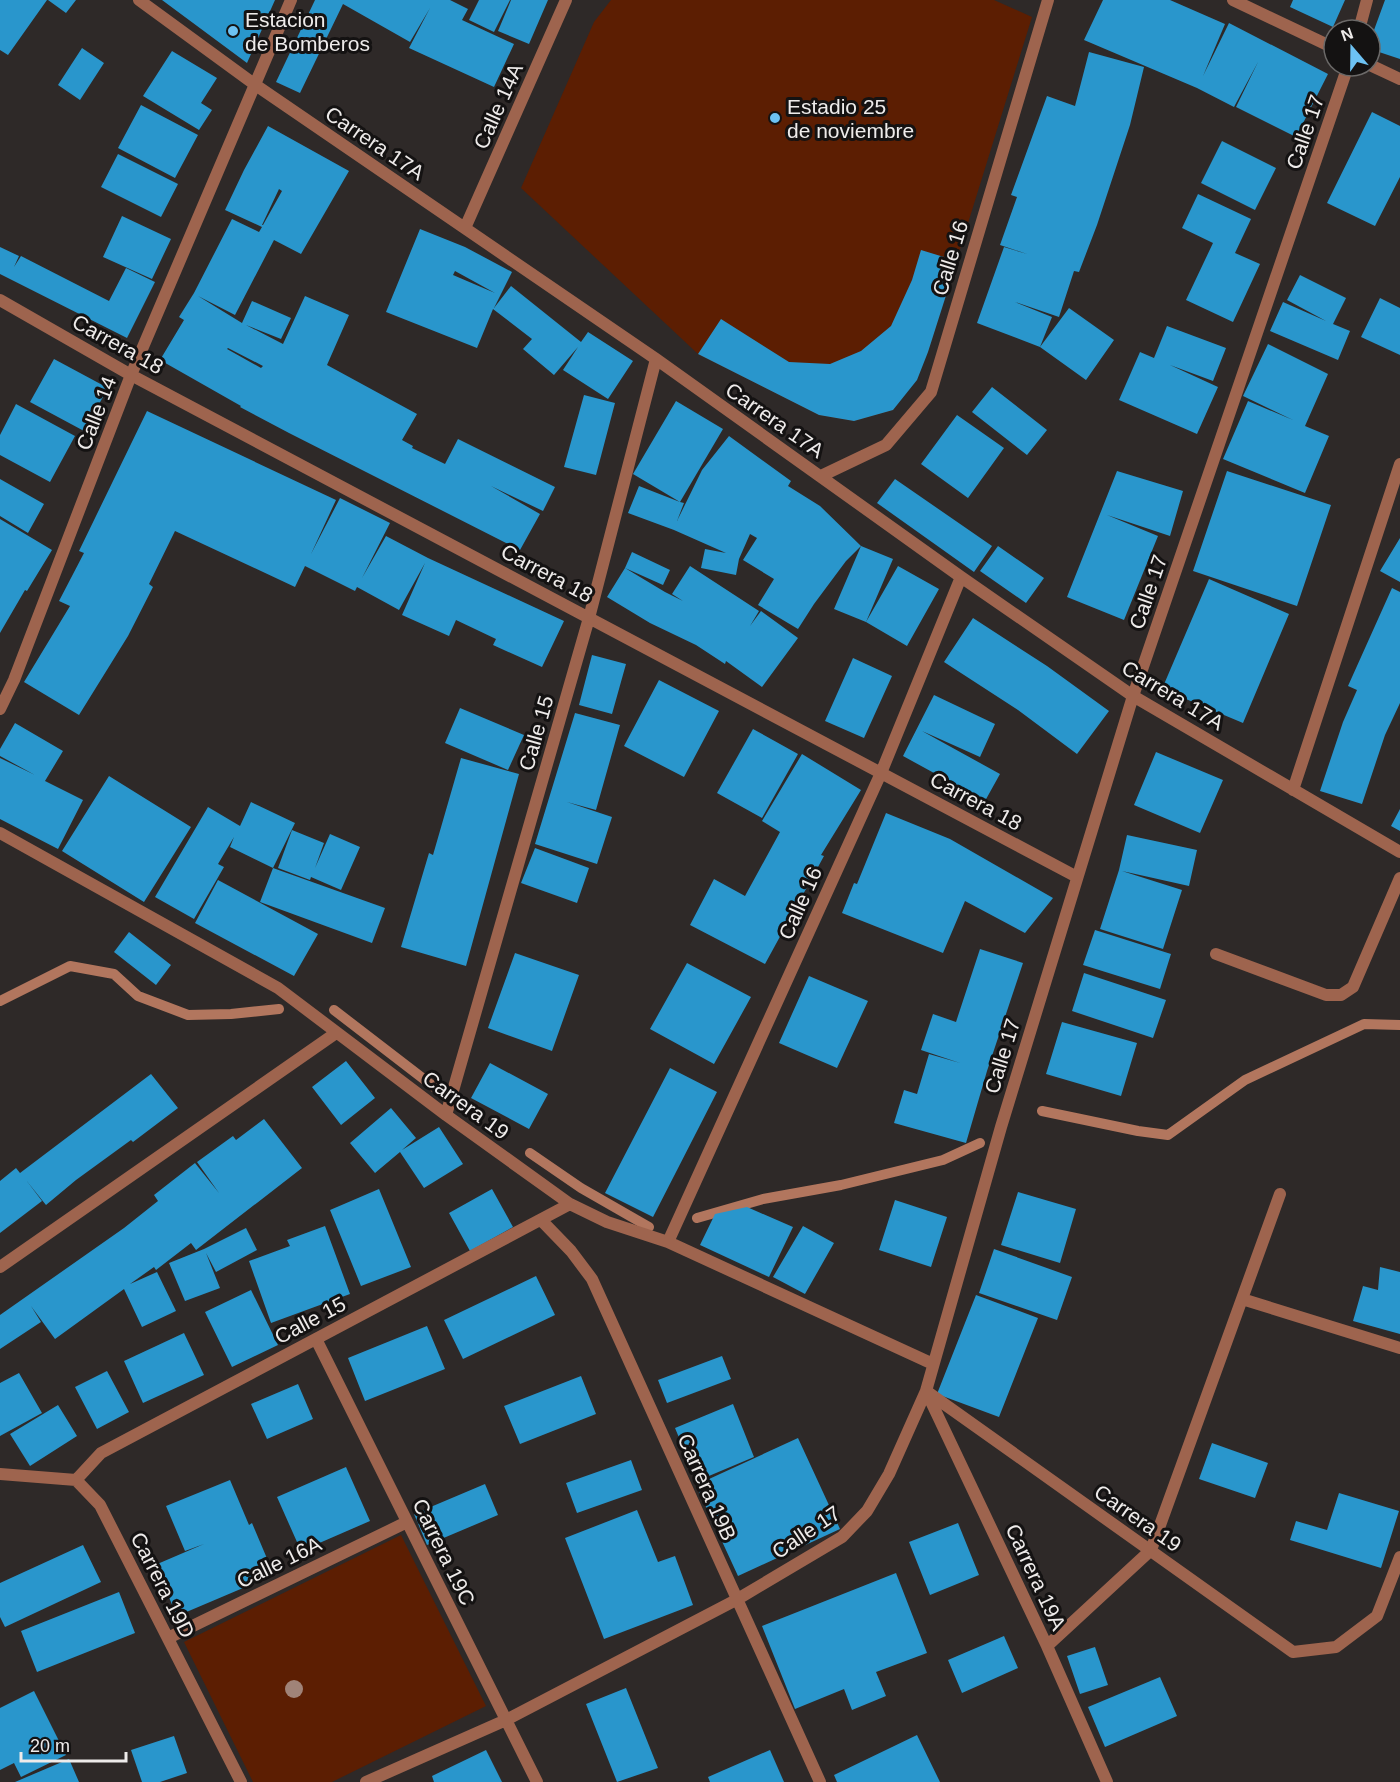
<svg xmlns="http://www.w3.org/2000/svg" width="1400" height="1782" font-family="Helvetica,sans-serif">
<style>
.green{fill:#5c1e02}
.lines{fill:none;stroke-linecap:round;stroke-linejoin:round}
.stream{stroke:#b2765e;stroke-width:10}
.building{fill:#2996cc;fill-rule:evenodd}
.minor{stroke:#9e644e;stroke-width:12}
.tree{fill:#a08378}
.poi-dot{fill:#6dc2f3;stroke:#141212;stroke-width:2}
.labels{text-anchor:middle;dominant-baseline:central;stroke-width:6;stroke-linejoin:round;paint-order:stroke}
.poi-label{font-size:21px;fill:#eeebea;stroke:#141212;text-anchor:start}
.street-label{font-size:21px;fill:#eeebea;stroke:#141212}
</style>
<rect width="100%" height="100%" fill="#2e2928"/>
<path class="green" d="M611 0H994L1032 17 928 352 893 410 854 421 819 415 698 354 521 188 594 22Z
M401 1535 486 1706 332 1782H253L184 1642Z"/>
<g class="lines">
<path class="stream" d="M0 1001 70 966 114 974 138 996 188 1015 231 1014 279 1009
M334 1010 438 1090
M1042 1111 1138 1131 1168 1135 1245 1080 1364 1024 1400 1025
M530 1153 581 1188 649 1227
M697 1218 763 1199 841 1185 943 1160 980 1143"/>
</g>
<path class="building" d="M0 0H47L8 55 0 50Z
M48 0H76L66 13Z
M162 0H275L247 63Z
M315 0H450L468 9 462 20 514 44 494 87 409 48 430 8 410 42 343 4 300 93 276 82Z
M479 0H510L494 32 469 20Z
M511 0H548L529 44 498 31Z
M1103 0H1170L1225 24 1203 76 1229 23 1328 74 1296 137 1236 107 1258 62 1234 107 1197 88 1084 40Z
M1293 0H1345L1333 27 1290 7Z
M1385 0H1400V59L1370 49V41Z
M82 48 104 63 80 100 58 85Z
M172 51 217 78 201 103 212 110 199 130 143 96Z
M1089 52 1144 67 1130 125 1097 225 1079 272 1074 271 1059 317 1015 302 1052 317 1040 347 977 323 1004 247 1027 254 1000 245 1017 197 1011 195 1047 96 1075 106Z
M141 105 198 135 175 178 118 148Z
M1372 112 1400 126V177L1375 226 1327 203Z
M268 126 349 171 301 254 274 240 235 315 198 296 242 323 252 301 291 318 281 339 246 325 283 344 305 296 349 315 327 365 417 414 402 440 413 446 412 448 445 464 458 439 555 487 543 511 491 486 540 514 520 550 289 433 240 407 241 406 160 360 184 320 179 317 194 293 232 219 259 232 262 227 225 210 244 170ZM279 189 282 191 263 225H262ZM228 348 263 366 261 368 227 349Z
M1222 141 1276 168 1255 210 1201 183Z
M118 154 178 184 161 217 101 187Z
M1198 194 1251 219 1235 253 1260 264 1233 322 1186 300 1213 243 1182 228Z
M122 216 171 239 152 279 103 257Z
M420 229 465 247 512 272 494 308 511 286 581 342 588 332 633 361 608 399 563 370 578 347 554 375 523 349 532 339 493 309 477 348 386 312ZM455 271 495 293 453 275Z
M0 247 19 256 14 267 21 256 109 301 126 268 155 282 127 338 0 274Z
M921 250 957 261 928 352 917 380 893 410 854 421 819 415 698 354 721 319 789 362 830 364 861 351 891 326 912 280Z
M1300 275 1346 298 1333 324 1350 331 1338 360 1270 331 1283 302 1326 321 1287 300Z
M1380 298 1400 308V355L1361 337Z
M1069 308 1114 340 1086 380 1040 347Z
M1167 326 1226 348 1213 381 1170 365 1218 387 1197 434 1119 400 1140 352 1154 358Z
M1268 344 1328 374 1305 426 1329 436 1305 493 1223 459 1248 401 1293 420 1243 396Z
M54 359 108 388 84 431 30 402Z
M992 387 1047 430 1027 455 972 412Z
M584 395 615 403 596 475 564 467Z
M676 401 723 429 680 502 684 503 677 521 702 470 729 436 791 481 788 486 820 506 861 546 893 559 866 622 898 566 939 589 907 646 866 622 834 609 861 546 846 561 814 604 798 629 758 605 774 579 743 560 757 538 750 534 739 559 736 575 701 568 705 549 726 553 674 530 628 513 639 486 680 502 633 474Z
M16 404 75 436 50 482 0 455V435Z
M147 411 336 500 311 554 340 498 390 523 362 578 386 536 428 558 564 621 542 667 493 645 496 639 456 620 449 636 402 615 425 563 399 610 357 587 355 591 305 566 295 587 175 531 149 584 153 587 128 636 79 715 24 682 70 606 59 601 84 553 79 551Z
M957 415 1004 448 968 498 921 464Z
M1117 471 1183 491 1170 536 1107 515 1158 536 1124 620 1067 597Z
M1227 471 1331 505 1297 606 1193 571Z
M0 479 44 504 28 533 0 516Z
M895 479 992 546 974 572 877 503Z
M0 519 52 550 27 591 25 590 0 633Z
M1400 538V582L1380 571Z
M998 546 1044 578 1026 603 980 571Z
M632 552 670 570 663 585 625 568 665 592 683 601 672 594 690 566 759 611 750 626 761 611 798 638 762 687 726 661 725 664 696 645 650 623 607 597 625 568Z
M1209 579 1289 614 1243 723 1162 689Z
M1392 588 1400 592V703L1385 735 1362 804 1320 791 1343 722 1357 690 1348 686Z
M973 618 1047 666 1109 711 1077 754 1018 710 944 662Z
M592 655 626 664 612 714 579 705Z
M853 658 892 676 864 738 825 721Z
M659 680 719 711 684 777 624 746Z
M934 695 995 724 980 757 922 731 1000 774 985 801 903 756Z
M460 708 524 735 508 770 445 743Z
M575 713 620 725 596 810 567 802 612 817 597 864 535 844Z
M15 723 63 751 45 781 83 800 58 849 0 819V758L35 775 0 756V749Z
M753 729 798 754 762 818 717 793Z
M1156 752 1223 780 1200 833 1134 805Z
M802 754 861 790 821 855 824 856 765 964 690 925 714 879 745 896 780 832 762 821Z
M461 758 519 774 466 966 401 947 429 853 433 855Z
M109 776 191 827 144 902 62 851Z
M251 802 295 823 273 868 385 908 372 943 260 902 273 868 230 847 234 837 218 864 224 867 194 919 155 897 208 807 240 826Z
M1400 809V831L1391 826Z
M886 813 950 839 1053 898 1025 933 965 901 943 953 842 913 854 883 857 884Z
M292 830 324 843 315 868 330 834 360 847 341 890 311 877 310 880 278 868Z
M1127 835 1197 850 1189 886 1122 871 1182 890 1163 949 1100 929 1119 870Z
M535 848 589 868 577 903 521 883Z
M218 880 318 934 294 976 195 923Z
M1095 930 1171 954 1160 989 1083 965Z
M129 932 171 965 156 985 114 952Z
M980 949 1023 963 987 1071 966 1143 894 1123 904 1090 917 1094 929 1054 960 1063 921 1050 933 1014 956 1022Z
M515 953 579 975 552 1051 488 1028Z
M687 963 751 997 714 1064 650 1029Z
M1084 973 1166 1000 1153 1038 1072 1011Z
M809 976 868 1001 837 1068 779 1043Z
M1062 1022 1137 1043 1121 1096 1046 1074Z
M346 1061 375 1098 341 1125 312 1087Z
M490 1063 548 1094 529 1129 471 1098Z
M670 1068 717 1092 653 1217 605 1193Z
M151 1074 178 1108 133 1142 131 1140 76 1180 46 1205 26 1180 42 1201 0 1233V1181L16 1168 20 1173Z
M391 1108 416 1138 402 1150 439 1127 463 1164 424 1188 400 1152 375 1173 350 1143Z
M264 1119 302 1168 196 1250 191 1243 156 1270 154 1267 130 1284 157 1272 176 1311 142 1327 124 1289 55 1339 31 1306 41 1322 0 1349V1315L124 1228 158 1201 154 1195 195 1163 219 1193 197 1162 233 1136 236 1140Z
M379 1189 411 1267 361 1286 330 1210Z
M492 1189 513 1227 470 1251 449 1213Z
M1018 1192 1076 1209 1060 1263 1001 1245Z
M895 1200 947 1217 931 1267 879 1250Z
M747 1207 793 1227 769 1277 700 1245 715 1214Z
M325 1226 350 1294 271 1323 249 1261 290 1246 287 1240Z
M803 1226 834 1243 805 1294 773 1277Z
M246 1228 257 1250 216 1272 206 1253 220 1288 185 1301 169 1263 204 1249Z
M994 1249 1072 1277 1057 1320 979 1293Z
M1380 1267 1400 1272V1334L1353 1321 1363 1286 1378 1290Z
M536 1276 555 1315 463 1359 444 1320Z
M251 1290 278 1345 232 1367 205 1312Z
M976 1295 1038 1318 999 1417 937 1394Z
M427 1326 445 1369 365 1401 348 1358Z
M184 1333 204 1375 143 1403 124 1361Z
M722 1356 731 1379 667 1403 658 1380Z
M107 1371 129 1412 97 1429 75 1387Z
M19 1373 42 1413 0 1436V1383Z
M581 1376 596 1414 520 1444 504 1406Z
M298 1384 313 1419 267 1439 251 1404Z
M733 1404 754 1457 697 1481 675 1428Z
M58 1405 77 1436 30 1466 10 1434Z
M798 1438 840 1529 738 1576 696 1485Z
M1212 1443 1268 1463 1255 1498 1199 1479Z
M631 1460 642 1490 577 1513 566 1483Z
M346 1467 370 1521 301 1551 277 1497Z
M230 1480 249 1525 252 1523 274 1575 177 1616 155 1565 204 1544 185 1551 166 1506Z
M485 1484 498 1515 427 1545 414 1514Z
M1339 1493 1399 1511 1381 1568 1290 1540 1296 1521 1327 1530Z
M637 1510 658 1562 675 1556 693 1605 604 1639 565 1538Z
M958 1523 979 1575 930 1595 909 1542Z
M83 1545 101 1582 5 1627 0 1617V1583Z
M896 1573 927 1653 876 1672 886 1696 852 1710 844 1689 795 1709 762 1626Z
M119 1592 135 1633 37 1672 21 1631Z
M1004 1636 1018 1668 962 1693 948 1660Z
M1095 1647 1108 1685 1080 1694 1067 1656Z
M1160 1677 1177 1716 1105 1747 1088 1707Z
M626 1688 658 1768 617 1782 586 1704Z
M34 1691 66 1755 21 1777 14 1763 0 1770V1708Z
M917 1735 940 1782H837L834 1775Z
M174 1736 187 1773 160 1782H142L131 1750Z
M486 1750 502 1782H434L432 1776Z
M770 1750 784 1782H710L708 1777Z
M69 1759 79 1782H15Z"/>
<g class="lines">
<path class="minor" d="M139 0 254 84 656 359 961 577 1133 696 1400 852
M1233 0 1334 48
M1359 30 1367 0
M1370 65 1400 79
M465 228 566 0
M0 300 131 375 1077 877
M821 476 886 445 931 392 1048 0
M0 709 14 680 131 375 291 0
M1293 790 1400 464
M0 833 278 988 446 1115 570 1204 607 1222 668 1242 933 1364
M1216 954 1326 995H1341L1353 987 1400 878
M446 1115 589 618 656 359
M541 1220 571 1251 592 1279 820 1782
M668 1242 881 773 961 577
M0 1267 336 1033
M1242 1299 1400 1348
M316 1339 537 1782
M926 1391 1293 1652 1336 1647 1377 1616 1400 1557
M926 1391 1047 1646 1107 1782
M0 1474 76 1480 100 1505 241 1782
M76 1480 101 1453 570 1204
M168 1638 407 1522
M1047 1646 1151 1550 1280 1194
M366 1782 506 1720 736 1600 842 1537 867 1511 889 1474 926 1391 1001 1127 1133 696 1348 66"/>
</g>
<circle class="tree" cx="294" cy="1689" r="9"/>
<g class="poi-dot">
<circle cx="233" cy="31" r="6"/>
<circle cx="775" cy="118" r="6"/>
</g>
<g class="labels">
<g class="poi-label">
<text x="245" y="19">Estacion<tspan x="245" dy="24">de Bomberos</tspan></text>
<text x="787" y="106">Estadio 25<tspan x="787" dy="24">de noviembre</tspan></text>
</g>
<g class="street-label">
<text transform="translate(498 106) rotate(-66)">Calle 14A</text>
<text transform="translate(1305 132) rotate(-71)">Calle 17</text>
<text transform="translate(375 143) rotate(34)">Carrera 17A</text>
<text transform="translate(950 258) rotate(-73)">Calle 16</text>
<text transform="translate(118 344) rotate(29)">Carrera 18</text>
<text transform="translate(96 413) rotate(-69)">Calle 14</text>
<text transform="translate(775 420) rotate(35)">Carrera 17A</text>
<text transform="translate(547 573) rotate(28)">Carrera 18</text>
<text transform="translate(1148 592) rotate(-71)">Calle 17</text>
<text transform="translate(1173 695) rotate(31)">Carrera 17A</text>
<text transform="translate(536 733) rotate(-74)">Calle 15</text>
<text transform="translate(976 801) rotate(28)">Carrera 18</text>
<text transform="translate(800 903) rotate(-66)">Calle 16</text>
<text transform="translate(1002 1056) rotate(-73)">Calle 17</text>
<text transform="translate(466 1105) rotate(36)">Carrera 19</text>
<text transform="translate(310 1320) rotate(-28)">Calle 15</text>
<text transform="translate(707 1487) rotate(66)">Carrera 19B</text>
<text transform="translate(1138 1518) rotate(35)">Carrera 19</text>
<text transform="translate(806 1532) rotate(-34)">Calle 17</text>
<text transform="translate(444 1552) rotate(64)">Carrera 19C</text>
<text transform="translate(279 1562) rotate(-26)">Calle 16A</text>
<text transform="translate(1036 1577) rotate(65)">Carrera 19A</text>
<text transform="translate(163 1585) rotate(63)">Carrera 19D</text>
</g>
</g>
<g transform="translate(1352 48) rotate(340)"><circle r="28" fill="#141212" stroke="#6b6968" stroke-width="1.5"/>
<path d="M0-4.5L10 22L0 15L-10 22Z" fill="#6dc2f3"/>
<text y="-9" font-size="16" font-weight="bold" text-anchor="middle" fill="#eeebea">N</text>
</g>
<path d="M21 1752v9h105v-9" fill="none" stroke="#eeebea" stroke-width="3"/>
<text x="30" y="1752" font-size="18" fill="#eeebea" stroke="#141212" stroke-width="4.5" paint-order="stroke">20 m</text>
</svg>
